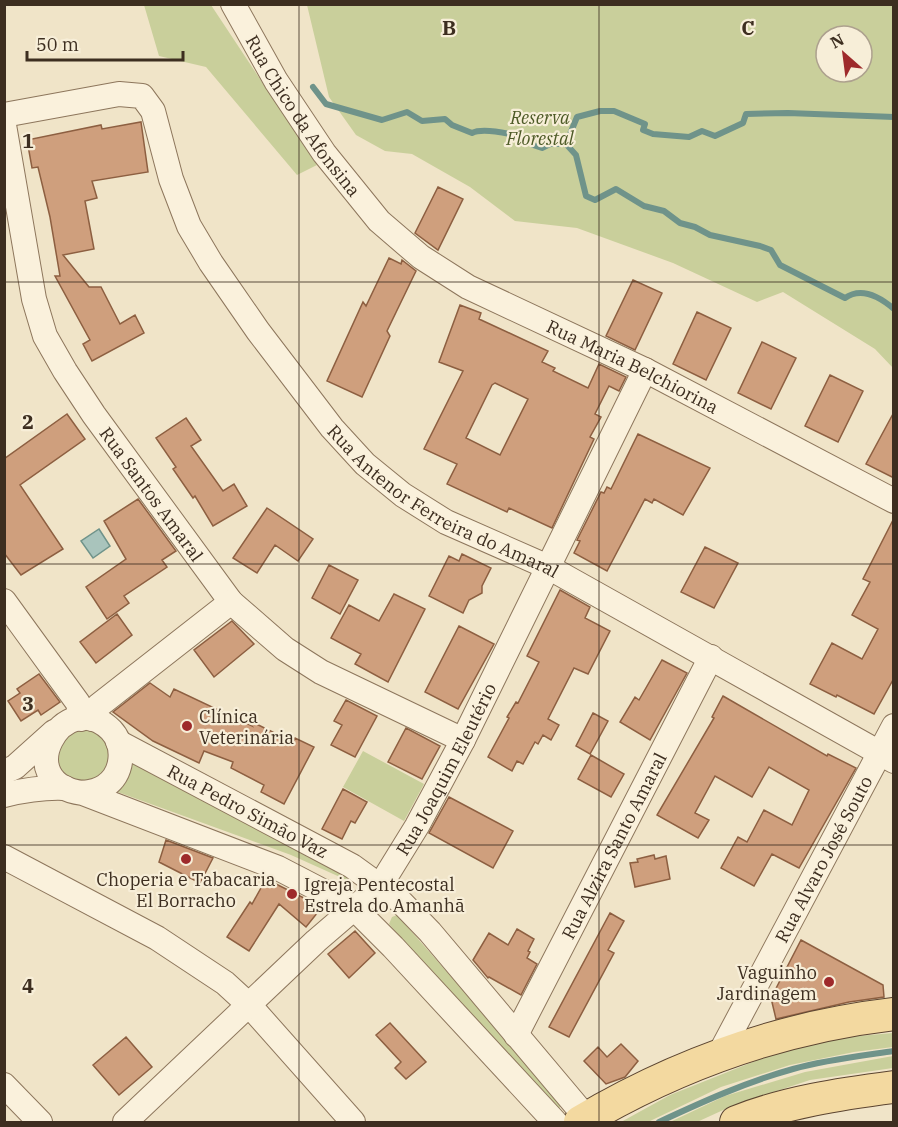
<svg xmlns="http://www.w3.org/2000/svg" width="898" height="1127" font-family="'IBM Plex Serif',serif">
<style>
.green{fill:#c9cf9b;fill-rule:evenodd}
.water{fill:#a9c4bc;stroke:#6f938a;stroke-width:1.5}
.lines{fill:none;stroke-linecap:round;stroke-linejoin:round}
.stream{stroke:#6f938a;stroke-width:6}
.building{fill:#cf9f7d;stroke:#8d5f41;stroke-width:1.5;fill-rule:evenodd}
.minor-casing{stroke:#8d765c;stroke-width:26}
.major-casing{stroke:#5b4430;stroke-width:34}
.minor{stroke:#faf1dc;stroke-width:24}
.major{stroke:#f3d9a0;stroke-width:32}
.grid{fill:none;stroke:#3d2e20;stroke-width:1.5;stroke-opacity:0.55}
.poi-dot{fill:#9e2a2b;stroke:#f7eed8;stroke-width:2}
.labels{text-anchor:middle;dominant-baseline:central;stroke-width:4.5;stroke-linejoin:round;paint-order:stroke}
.street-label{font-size:18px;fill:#3d2e20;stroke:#f7eed8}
.park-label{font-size:18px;font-style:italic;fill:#4d5a26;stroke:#f7eed8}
.poi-label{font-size:18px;fill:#3d2e20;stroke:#f7eed8;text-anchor:start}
.grid-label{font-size:20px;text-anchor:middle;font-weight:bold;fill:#3d2e20;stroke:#f7eed8;stroke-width:4.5;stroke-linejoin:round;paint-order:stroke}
</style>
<rect width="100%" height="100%" fill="#f0e4c8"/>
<path class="green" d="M144 5H211L317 165 297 175 206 67 159 56Z
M307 5H893V368L875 349 783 292 757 302 673 263 577 228 515 221 470 187 412 154 385 151 356 135 329 97ZM826 36H862V72H826Z
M88 728 104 735 114 759 99 781 73 782 59 768 58 749 69 733Z
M363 751 424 784 404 821 343 787Z
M130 762 350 875 355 882H351L291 855 115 791Z
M397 915 562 1103 558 1111 553 1112 389 924 392 917Z
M893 1033V1047L854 1052 790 1065 721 1087 648 1122H621L670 1095 778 1052 846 1037Z
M893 1056V1068L810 1080 732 1106 697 1122H670L725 1096 805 1072Z"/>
<path class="water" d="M99 529 110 546 93 558 81 541Z"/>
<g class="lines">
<path class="stream" d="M313 87 326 104 382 120 407 112 422 121 445 119 452 125 472 133C484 127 514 135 528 138L533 145 542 148 550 144H566L577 117 600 111H614L645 124 643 130 653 134 689 137 702 131 715 136 743 123 746 114 788 113 894 117
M566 144 576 155 586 196 595 200 616 189 644 206 664 211 680 223 695 227 710 235 760 246 771 250 780 265 845 298C862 286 880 297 894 309
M659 1122C702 1102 746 1082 793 1069 825 1060 860 1056 894 1051"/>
</g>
<path class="building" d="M141 122 148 172 92 181 97 198 85 201 94 249 63 255 89 287H101L120 324 135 315 144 333 92 361 83 344 90 340 55 276H60L50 217 38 167 32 168 27 140 101 125 102 129Z
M438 187 463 199 438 250 415 233Z
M389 258 401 264 402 260 416 271 387 331 390 336 362 397 327 381 363 302 366 306Z
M633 280 662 293 635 350 606 336Z
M460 305 481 313 479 319 548 351 542 362 555 368 553 371 588 388 599 364 626 377 619 391 609 386 595 414 601 417 590 437 594 439 552 528 509 508 507 512 447 484 457 464 424 449 463 371 439 362ZM495 383 528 399 500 455 466 438 492 385Z
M697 312 731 328 706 380 673 364Z
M762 342 796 358 771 409 738 393Z
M830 375 863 391 838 442 805 426Z
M894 412V478L866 464Z
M67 414 85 439 20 485 63 549 21 575 4 553V459Z
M186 418 201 440 191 446 223 491 234 484 247 506 213 526 195 496 193 498 173 469 176 467 156 438Z
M638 434 710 468 683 515 654 499 652 503 645 499 607 571 574 553 580 541 577 540 601 492 604 493 607 487 611 489Z
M138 499 176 551 162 560 167 567 124 596 129 603 107 619 86 587 126 559 104 521Z
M267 508 313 539 298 561 275 545 257 573 233 558Z
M894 518V678L874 714 837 695 836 697 810 684 832 643 862 659 878 629 852 615 870 582 863 579Z
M705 547 738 563 714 608 681 592Z
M462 554 491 568 482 586V593L469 600 463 613 429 596 449 556 459 561Z
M329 565 358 580 340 614 312 598Z
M560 590 590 607 585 618 610 631 588 674 574 668 548 719 559 725 551 740 543 735 538 744 535 742 523 764 517 761 512 771 488 757 509 718 507 717 516 702 518 703 539 662 527 656Z
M394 594 425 609 388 682 355 664 361 654 331 638 349 605 379 621Z
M117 614 132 635 96 663 80 642Z
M232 621 254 644 214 677 194 650Z
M459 626 494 644 458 709 425 692Z
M662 660 687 673 650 740 620 722 635 697 639 700Z
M39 674 60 702 41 715 38 710 21 721 8 701 20 693 17 689Z
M150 683 170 697 174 689 252 726 248 720 293 742 295 738 314 747 284 804 261 792 264 785 231 768 233 762 204 751 199 763 153 741 113 712Z
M723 696 827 756 828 754 856 768 799 868 772 854 754 886 721 868 738 837 747 842 764 810 792 825 809 790 769 767 752 797 715 776 695 813 709 820 698 838 657 815 714 718 712 717Z
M346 700 377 716 355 757 331 745 342 725 334 721Z
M593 713 608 721 590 754 576 746Z
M406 728 440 746 422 779 388 762Z
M591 755 624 774 611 797 578 779Z
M343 789 367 802 355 823 351 821 342 839 322 829Z
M449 797 513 831 493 868 429 833Z
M166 840 213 858 200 883 159 862Z
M654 855 655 859 666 856 670 879 635 887 630 863 638 862 637 859Z
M266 879 322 907 306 927 279 904 249 951 227 937 250 902 252 904Z
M610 913 624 921 608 950 614 953 569 1037 549 1027Z
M517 929 534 939 528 951 530 952 527 958 537 964 521 995 489 977 488 978 473 960 489 933 508 945Z
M355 931 375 953 349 978 328 954Z
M801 940 883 985 884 997 849 1002 776 1019 771 998Z
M390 1023 426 1062 406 1079 395 1068 401 1062 376 1035Z
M126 1037 152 1067 119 1095 93 1065Z
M621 1044 638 1061 625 1077 606 1084 584 1061 598 1047 607 1057Z"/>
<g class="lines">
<defs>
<g id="minor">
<path id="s1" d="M233 4 276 81 324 153 379 221 421 257 468 287 645 370 894 501"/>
<path id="s2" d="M4 115 119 94 142 96 153 111 171 179 189 226 211 263 258 331 332 428 365 464 403 495 446 522 548 567 894 761"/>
<path id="s3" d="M4 125 34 299 45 336 65 371 94 415 231 602 285 649 321 672 463 740"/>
<path d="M4 601 78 703 81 719"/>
<path d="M92 719 98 706 231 602"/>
<path id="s4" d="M118 742 352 866 399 900 430 932 590 1122"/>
<path d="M4 772 15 767 54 732"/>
<path d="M83 793C91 792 98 791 105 786 123 774 126 746 111 730 63 683 8 784 83 793L278 868 353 907 393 947 555 1122"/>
<path d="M4 795C25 790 44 787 65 788"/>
<path d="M4 857 157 938 225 983 250 1006 353 1122"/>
<path id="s5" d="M516 1035 711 657"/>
<path id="s6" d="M719 1055 894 726"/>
<path d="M4 1085 40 1122"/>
<path id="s7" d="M125 1122 316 941 380 886 417 826 463 740 645 370"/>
</g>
<path id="major" d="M580 1122C676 1065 782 1027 894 1014
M736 1122C786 1102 840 1094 894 1087"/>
</defs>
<use href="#minor" class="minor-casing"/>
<use href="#major" class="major-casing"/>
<use href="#minor" class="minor"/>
<use href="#major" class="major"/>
</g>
<path class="grid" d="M299 4V1122M599 4V1122M4 282H894M4 564H894M4 845H894"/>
<g class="poi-dot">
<circle cx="187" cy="726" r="6"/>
<circle cx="186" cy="859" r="6"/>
<circle cx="292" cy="894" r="6"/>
<circle cx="829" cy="982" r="6"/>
</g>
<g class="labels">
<g class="street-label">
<text stroke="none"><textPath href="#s1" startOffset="132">Rua Chico da Afonsina</textPath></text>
<text stroke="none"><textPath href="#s1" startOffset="556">Rua Maria Belchiorina</textPath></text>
<text stroke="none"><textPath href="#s3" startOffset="406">Rua Santos Amaral</textPath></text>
<text stroke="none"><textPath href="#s2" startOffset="662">Rua Antenor Ferreira do Amaral</textPath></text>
<text stroke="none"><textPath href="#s7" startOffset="482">Rua Joaquim Eleutério</textPath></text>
<text stroke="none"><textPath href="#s4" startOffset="147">Rua Pedro Simão Vaz</textPath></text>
<text stroke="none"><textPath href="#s5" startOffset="213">Rua Alzira Santo Amaral</textPath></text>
<text stroke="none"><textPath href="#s6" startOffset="222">Rua Alvaro José Souto</textPath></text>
</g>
<g class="park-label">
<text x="540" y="117">Reserva<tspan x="540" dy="21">Florestal</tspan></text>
</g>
<g class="poi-label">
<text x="199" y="716">Clínica<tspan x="199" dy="21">Veterinária</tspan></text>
<text x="186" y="879" text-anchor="middle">Choperia e Tabacaria<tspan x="186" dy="21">El Borracho</tspan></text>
<text x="304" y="884">Igreja Pentecostal<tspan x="304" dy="21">Estrela do Amanhã</tspan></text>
<text x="817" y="972" text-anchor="end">Vaguinho<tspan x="817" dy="21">Jardinagem</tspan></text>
</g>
</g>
<g class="grid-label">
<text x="449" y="35">B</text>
<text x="748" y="35">C</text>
<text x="28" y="148">1</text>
<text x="28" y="429">2</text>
<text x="28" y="711">3</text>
<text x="28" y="993">4</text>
</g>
<rect width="898" height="1127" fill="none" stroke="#3d2e20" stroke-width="12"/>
<g transform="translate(844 54) rotate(332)"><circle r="28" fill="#f7eed8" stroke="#ada18e" stroke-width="1.5"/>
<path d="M0-4.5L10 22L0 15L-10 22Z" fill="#9e2a2b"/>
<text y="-9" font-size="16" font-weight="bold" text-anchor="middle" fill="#3d2e20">N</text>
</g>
<path d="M27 51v9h156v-9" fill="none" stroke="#3d2e20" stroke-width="3"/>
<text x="36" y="51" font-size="18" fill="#3d2e20" stroke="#f7eed8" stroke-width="4.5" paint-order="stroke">50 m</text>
</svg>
